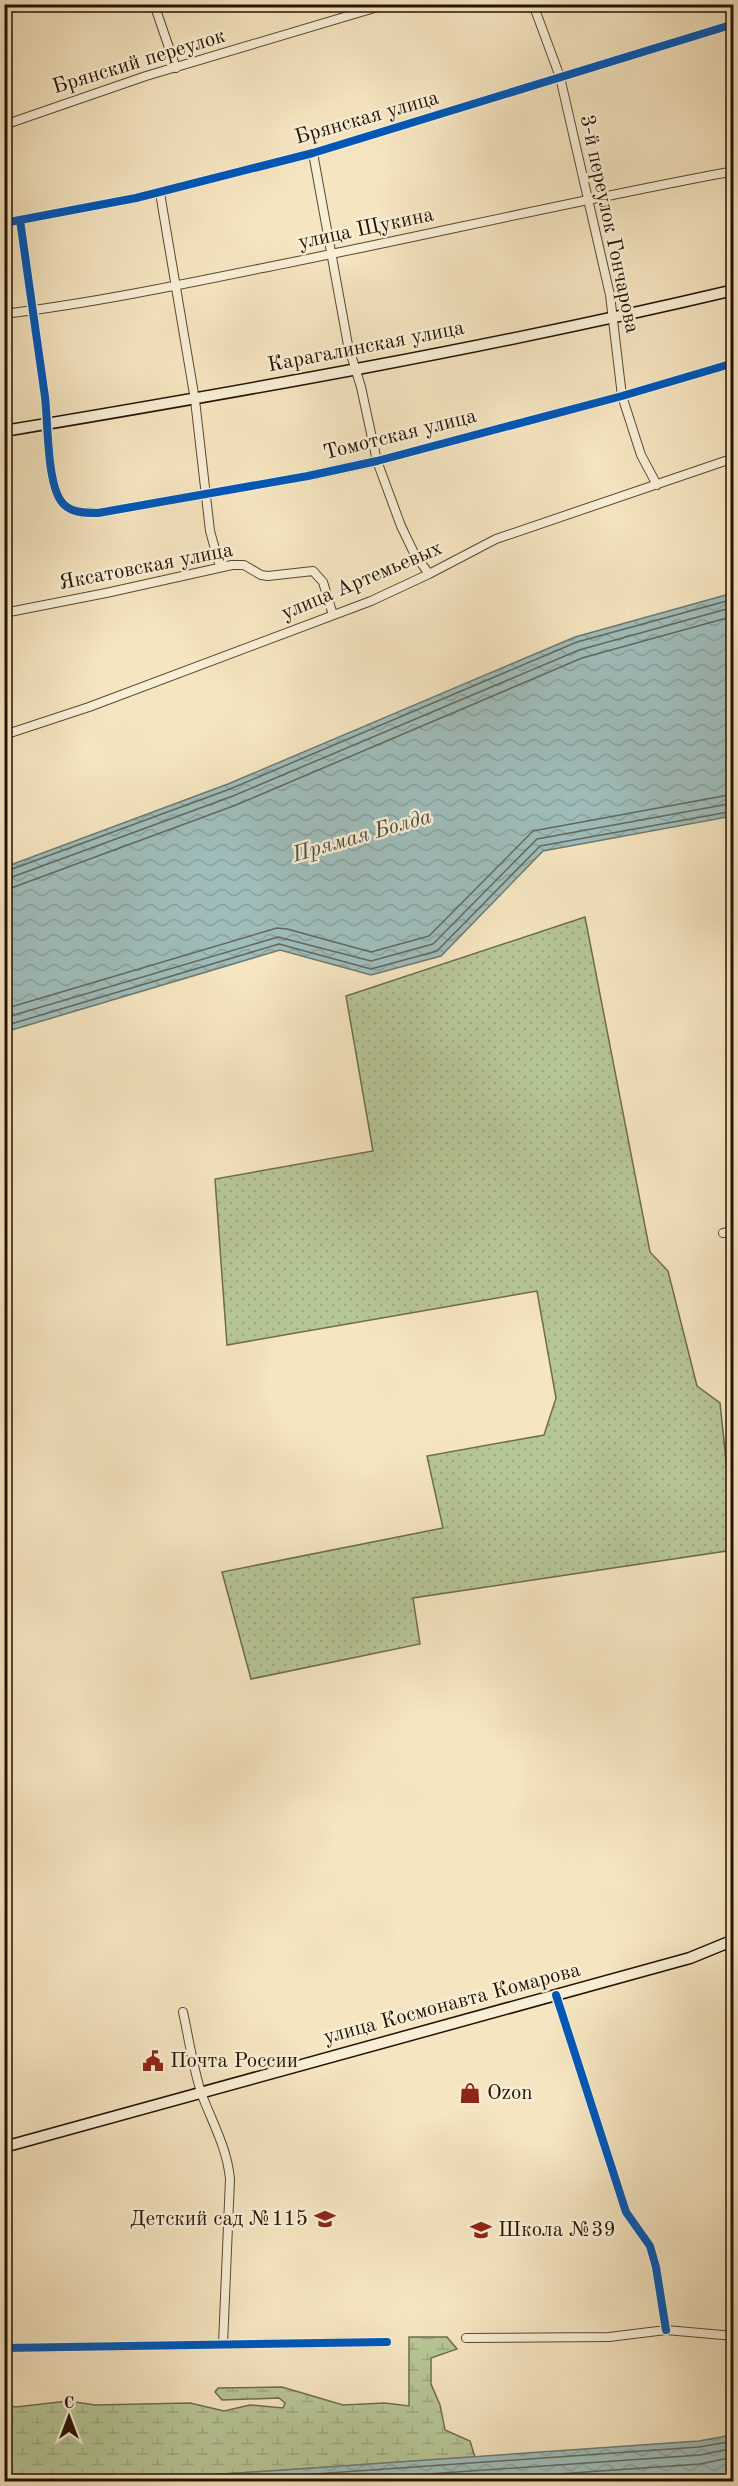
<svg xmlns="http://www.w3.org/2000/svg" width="738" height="2486" font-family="'Old Standard TT',serif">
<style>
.grass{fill:url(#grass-dots);stroke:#6e6c4c;stroke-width:1.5}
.wetland{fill:url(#wetland-marsh);stroke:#6e6c4c;stroke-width:1.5}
.water{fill:url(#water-waves);stroke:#6e7971;stroke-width:1.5}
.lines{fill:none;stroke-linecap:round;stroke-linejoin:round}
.shore{stroke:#62685e;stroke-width:1.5}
.street-casing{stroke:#594731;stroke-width:10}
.secondary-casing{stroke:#251201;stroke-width:13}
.street{stroke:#f8eed6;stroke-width:8}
.secondary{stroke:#f8eed6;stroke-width:10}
.cycleway-casing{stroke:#f8eed6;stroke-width:11}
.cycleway{stroke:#0057b8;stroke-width:8}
.labels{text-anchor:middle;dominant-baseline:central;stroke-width:5;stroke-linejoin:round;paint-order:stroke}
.street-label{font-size:21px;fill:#251201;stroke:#f8eed6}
.poi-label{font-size:21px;fill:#251201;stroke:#f8eed6;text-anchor:start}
.water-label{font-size:22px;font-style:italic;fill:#504e42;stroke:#f8eed6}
</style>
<defs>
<pattern id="grass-dots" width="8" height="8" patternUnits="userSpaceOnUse" patternTransform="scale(1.5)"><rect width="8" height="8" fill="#b7c696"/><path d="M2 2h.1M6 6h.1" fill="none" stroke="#9da980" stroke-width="1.8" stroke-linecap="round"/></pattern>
<pattern id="wetland-marsh" width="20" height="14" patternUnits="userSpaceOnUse" patternTransform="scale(1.5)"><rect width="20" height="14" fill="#b7c696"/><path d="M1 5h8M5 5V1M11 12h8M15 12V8" fill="none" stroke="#9da980"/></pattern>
<pattern id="water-waves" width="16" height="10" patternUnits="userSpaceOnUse" patternTransform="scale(1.5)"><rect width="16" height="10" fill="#9fbdbb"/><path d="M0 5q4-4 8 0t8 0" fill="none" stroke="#89a19f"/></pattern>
</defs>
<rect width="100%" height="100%" fill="#f5e5c0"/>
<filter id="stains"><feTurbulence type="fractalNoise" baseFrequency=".00333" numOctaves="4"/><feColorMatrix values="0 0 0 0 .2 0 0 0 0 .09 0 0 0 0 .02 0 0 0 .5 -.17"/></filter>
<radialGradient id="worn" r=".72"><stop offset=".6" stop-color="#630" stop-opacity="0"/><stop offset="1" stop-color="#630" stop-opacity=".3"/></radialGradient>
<path class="grass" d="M585 917 650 1252 668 1271 697 1386 720 1403 733 1526V1550L413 1598 420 1644 251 1679 222 1572 443 1528 427 1456 544 1435 556 1398 537 1291 227 1345 215 1179 373 1151 346 996Z"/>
<path class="wetland" d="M409 2337H447L457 2349 431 2358V2384L440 2405 445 2430 470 2441 475 2457C318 2468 162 2481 5 2481L4 2405 16 2407 68 2401 95 2405 190 2403 224 2411 250 2405 283 2408 285 2403 279 2398 222 2400 215 2392 218 2388 282 2387 343 2405 385 2403 409 2406Z"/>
<path class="water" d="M733 593V816L543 851 441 956 371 975 280 950 5 1032V867L228 784 575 637Z
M733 2435V2481H86L224 2474 699 2441Z"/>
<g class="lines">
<path class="shore" d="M4 872 230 789 577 642 734 599
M4 880 233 796 579 650 734 607
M4 889 14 887 236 805 582 658 734 616
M4 1009 277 928 287 929 371 952 429 936 533 831 734 794
M4 1018 278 937 371 961 433 944 537 839 734 803
M4 1026 279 944 371 969 437 951 540 846 734 811
M200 2482 699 2447 734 2441
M314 2482 700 2455 734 2448
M443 2482 700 2464 734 2457"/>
<defs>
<path id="street" d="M154 4 176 68
M533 4 560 77 610 295 622 396 641 455 657 485
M4 125 146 76 388 4
M313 153 348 345 361 387 377 461 401 526 414 553 429 574
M160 193 195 400 210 531 220 567
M20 220C28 279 37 338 45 397 48 422 47 482 61 501 69 513 85 513 98 513L308 476 377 461 622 396 734 363
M4 223 136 198 313 153 734 24
M4 314C93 303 180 285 268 267 423 236 578 200 734 171
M4 613 106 593 232 565H244L261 575 268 576 313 571 323 582 333 615
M4 735 89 707 371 601 429 574 496 539 734 458
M723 1233 734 1231
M556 1995 626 2212 650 2246 656 2267 666 2330
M183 2012C189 2039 193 2069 202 2095 213 2124 227 2148 230 2179L223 2344
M466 2338 609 2337 666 2330 734 2336
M4 2348 387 2342"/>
<path id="secondary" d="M4 431C249 390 493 347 734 290
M4 2147 690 1958 734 1940"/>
</defs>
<use href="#street" class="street-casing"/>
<use href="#secondary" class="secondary-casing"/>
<use href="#street" class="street"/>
<use href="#secondary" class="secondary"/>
<defs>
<path id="cycleway" d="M20 220C28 279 37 338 45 397 48 422 47 482 61 501 69 513 85 513 98 513L308 476 377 461 622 396 734 363
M4 223 136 198 313 153 734 24
M556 1995 626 2212 650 2246 656 2267 666 2330
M4 2348 387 2342"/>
</defs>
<use href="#cycleway" class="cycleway-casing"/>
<use href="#cycleway" class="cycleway"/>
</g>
<defs>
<symbol id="civic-bare" viewBox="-9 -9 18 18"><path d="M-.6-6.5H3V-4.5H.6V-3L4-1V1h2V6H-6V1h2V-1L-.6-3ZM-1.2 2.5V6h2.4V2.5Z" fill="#8f2418" stroke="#f8eed6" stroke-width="2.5" paint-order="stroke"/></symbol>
<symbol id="shop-bare" viewBox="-9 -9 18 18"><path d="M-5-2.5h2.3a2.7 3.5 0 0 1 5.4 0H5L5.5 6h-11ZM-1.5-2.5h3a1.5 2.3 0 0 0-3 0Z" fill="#8f2418" stroke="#f8eed6" stroke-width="2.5" paint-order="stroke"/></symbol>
<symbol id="school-bare" viewBox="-9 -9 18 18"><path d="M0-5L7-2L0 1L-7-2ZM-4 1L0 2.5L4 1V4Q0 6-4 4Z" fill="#8f2418" stroke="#f8eed6" stroke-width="2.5" paint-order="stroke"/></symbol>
</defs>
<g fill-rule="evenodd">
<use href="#civic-bare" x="138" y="2046" width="30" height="30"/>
<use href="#shop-bare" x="455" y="2078" width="30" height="30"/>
<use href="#school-bare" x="310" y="2204" width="30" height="30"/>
<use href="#school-bare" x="466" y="2215" width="30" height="30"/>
</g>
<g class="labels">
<g class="street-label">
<text transform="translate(139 62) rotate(-17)">Брянский переулок</text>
<text transform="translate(367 118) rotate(-16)">Брянская улица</text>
<text transform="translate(609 224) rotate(78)">3-й переулок Гончарова</text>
<text transform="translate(366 229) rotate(-12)">улица Щукина</text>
<text transform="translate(366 347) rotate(-11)">Карагалинская улица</text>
<text transform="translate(400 435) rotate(-14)">Томотская улица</text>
<text transform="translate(146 567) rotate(-11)">Яксатовская улица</text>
<text transform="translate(362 581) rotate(-23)">улица Артемьевых</text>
<text transform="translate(452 2004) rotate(-15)">улица Космонавта Комарова</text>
</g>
<g class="poi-label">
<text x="170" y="2061">Почта России</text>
<text x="487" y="2093">Ozon</text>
<text x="308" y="2219" text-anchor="end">Детский сад №115</text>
<text x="498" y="2230">Школа №39</text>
</g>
<g class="water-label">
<text transform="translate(362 836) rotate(-16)">Прямая Болда</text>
</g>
</g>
<rect width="738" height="2486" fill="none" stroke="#f5e5c0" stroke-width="24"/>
<rect x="6" y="6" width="726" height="2474" fill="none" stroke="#251201" stroke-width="3"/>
<rect x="12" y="12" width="714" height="2462" fill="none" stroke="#251201" stroke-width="1.5"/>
<g transform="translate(69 2417)" stroke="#f8eed6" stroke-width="4.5" paint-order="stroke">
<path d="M0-4.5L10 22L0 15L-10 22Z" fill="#251201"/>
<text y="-9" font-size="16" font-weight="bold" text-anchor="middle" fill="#251201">С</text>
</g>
<rect width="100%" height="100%" filter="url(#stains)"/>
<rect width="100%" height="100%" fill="url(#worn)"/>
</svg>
